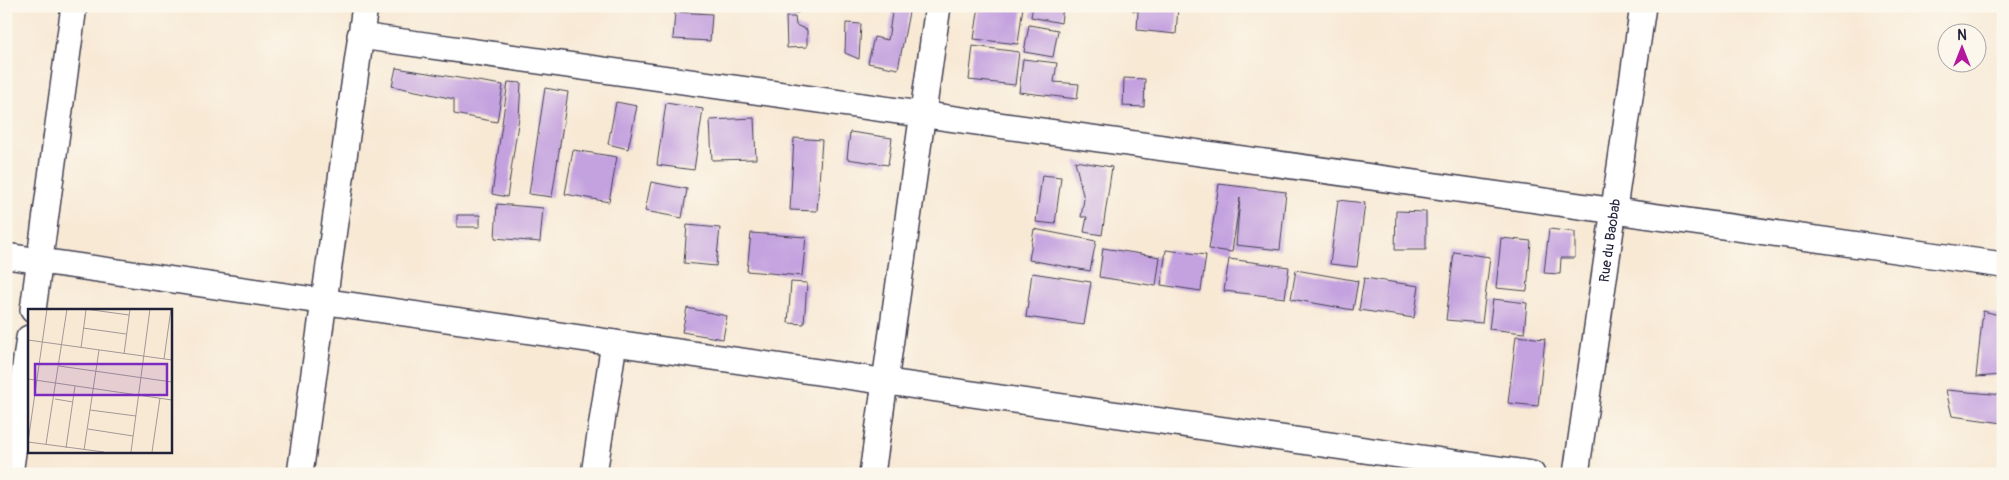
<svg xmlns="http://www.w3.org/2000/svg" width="2009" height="480" font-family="Pangolin,sans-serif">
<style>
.building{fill:#c4a2df}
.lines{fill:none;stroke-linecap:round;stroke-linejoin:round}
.minor-casing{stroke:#424052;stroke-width:28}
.minor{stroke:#fff;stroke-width:25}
.labels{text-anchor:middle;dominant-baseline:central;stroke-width:5;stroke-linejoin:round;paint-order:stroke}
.street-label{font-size:14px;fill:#22223b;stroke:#fbf7ec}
.inset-road{fill:none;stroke:#a29997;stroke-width:1}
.view{fill:#7b2cbf;fill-opacity:0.15;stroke:#7b2cbf;stroke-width:2.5}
.inset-edge{fill:none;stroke:#22223b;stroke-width:2.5}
</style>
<rect width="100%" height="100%" fill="#fbf7ec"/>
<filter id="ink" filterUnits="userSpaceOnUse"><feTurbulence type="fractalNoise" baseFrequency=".02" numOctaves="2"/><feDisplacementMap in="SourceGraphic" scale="10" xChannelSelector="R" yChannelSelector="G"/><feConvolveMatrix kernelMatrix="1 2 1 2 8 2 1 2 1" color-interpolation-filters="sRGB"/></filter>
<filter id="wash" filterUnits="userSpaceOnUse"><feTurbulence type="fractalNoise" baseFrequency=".0096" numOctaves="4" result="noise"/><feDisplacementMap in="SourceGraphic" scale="20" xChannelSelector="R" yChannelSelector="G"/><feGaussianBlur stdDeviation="1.12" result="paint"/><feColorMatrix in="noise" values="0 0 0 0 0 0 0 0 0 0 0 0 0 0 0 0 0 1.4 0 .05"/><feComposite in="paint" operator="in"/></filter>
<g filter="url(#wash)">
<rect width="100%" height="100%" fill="#f8e9d5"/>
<g id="blocks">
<path class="building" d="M786 6H799L798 13 786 11Z
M893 6 910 7 898 69 868 63 874 37 888 40Z
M979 6H1023L1018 44 974 39Z
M1033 6H1063L1061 23 1031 17Z
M1133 6H1178L1176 34 1137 30 1138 11H1133Z
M1227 6H1260V11L1227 9Z
M675 12 712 14 710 41 673 39Z
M786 17H795L796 25 807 30V47L787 48Z
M846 23 861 24 859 59 845 53Z
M1029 25 1058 30 1053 57 1024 52Z
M973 46 1019 52 1015 85 969 80Z
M1023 59 1057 63 1054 82 1079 84 1077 99 1019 92Z
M396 68 503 85 497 122 454 114V99L392 86Z
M1124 78 1145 79 1144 107 1123 106Z
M508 82 521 83 519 117 507 197 492 194Z
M545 88 568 92 552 197 529 194Z
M616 102 637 106 628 149 608 144Z
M666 103 703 109 694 170 657 165Z
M754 118 756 159 712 160 710 120Z
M850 132 892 138 888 165 847 159Z
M794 138 822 140 817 211 790 210Z
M573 150 617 157 609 202 565 194Z
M1075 161 1112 167 1102 235 1084 232 1087 217H1081L1084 199Z
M1042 175 1061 177 1055 224 1036 222Z
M651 182 687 189 682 218 645 211Z
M1219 184 1286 192 1280 250 1236 245 1240 198 1232 252 1209 249Z
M1338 200 1365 203 1357 267 1330 264Z
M497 204 543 208 540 242 495 238Z
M1396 211 1426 212V250H1395Z
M457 215H480V227H457Z
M687 225 720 228 716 266 684 263Z
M1034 229 1096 241 1090 271 1029 260Z
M1549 229 1575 232V258H1561L1560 274 1544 273Z
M751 233 806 237 802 276 747 271Z
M1501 238 1531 241 1527 291 1496 288Z
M1103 248 1160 257 1156 286 1099 277Z
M1166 250 1206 255 1201 291 1161 285Z
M1454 252 1490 257 1482 323 1446 320Z
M1229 259 1289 267 1285 298 1224 291Z
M1296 270 1358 281 1353 310 1291 299Z
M1032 273 1091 282 1084 325 1026 317Z
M1364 278 1419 286 1414 318 1359 310Z
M791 282 807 283 804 324 788 323Z
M1493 299 1527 303 1524 333 1489 329Z
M687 308 727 316 723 339 682 332Z
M1983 311 2003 316V375L1976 377Z
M1516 336 1545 339 1538 406 1508 403Z
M1946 390 2003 395V423L1952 416Z"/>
</g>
</g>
<g filter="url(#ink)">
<use href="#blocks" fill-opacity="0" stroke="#424052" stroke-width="1"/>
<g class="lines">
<defs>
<g id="minor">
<path d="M360 36 2003 265"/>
<path d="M6 256 1532 474"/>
<path d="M33 310 74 6"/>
<path d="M10 474 29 338"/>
<path d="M300 474 365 6"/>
<path d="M594 474 614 343"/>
<path d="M872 474 938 6"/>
<path id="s1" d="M1576 474 1643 6"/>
</g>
</defs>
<use href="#minor" class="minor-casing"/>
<use href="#minor" class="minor"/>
</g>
</g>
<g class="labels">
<g class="street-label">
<text stroke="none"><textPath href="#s1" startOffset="236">Rue du Baobab</textPath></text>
</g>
</g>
<g transform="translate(28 309)">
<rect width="144" height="144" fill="#f8e9d5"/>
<path class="inset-road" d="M57 0 101 6M55 19 98 25M0 31 144 51M53 39 58 1M96 45 102 0M136 50 143 0M31 57 144 73M0 70 144 91M27 90 45 93M62 101 108 107M60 120 105 127M0 133 19 0M0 133 76 143M18 135 39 0M38 139 47 77M56 141 71 41M103 143 122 0M124 143 132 89"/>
<path class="view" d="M7 55H139V86H7Z"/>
<rect width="144" height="144" class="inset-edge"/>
</g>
<rect width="2009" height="480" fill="none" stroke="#fbf7ec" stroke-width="25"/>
<g transform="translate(1962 48)"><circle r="24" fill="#fbf7ec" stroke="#a4a2a5"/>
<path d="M0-4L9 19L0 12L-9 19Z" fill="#b5179e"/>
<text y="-8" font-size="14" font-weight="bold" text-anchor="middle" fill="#22223b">N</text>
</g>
</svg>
